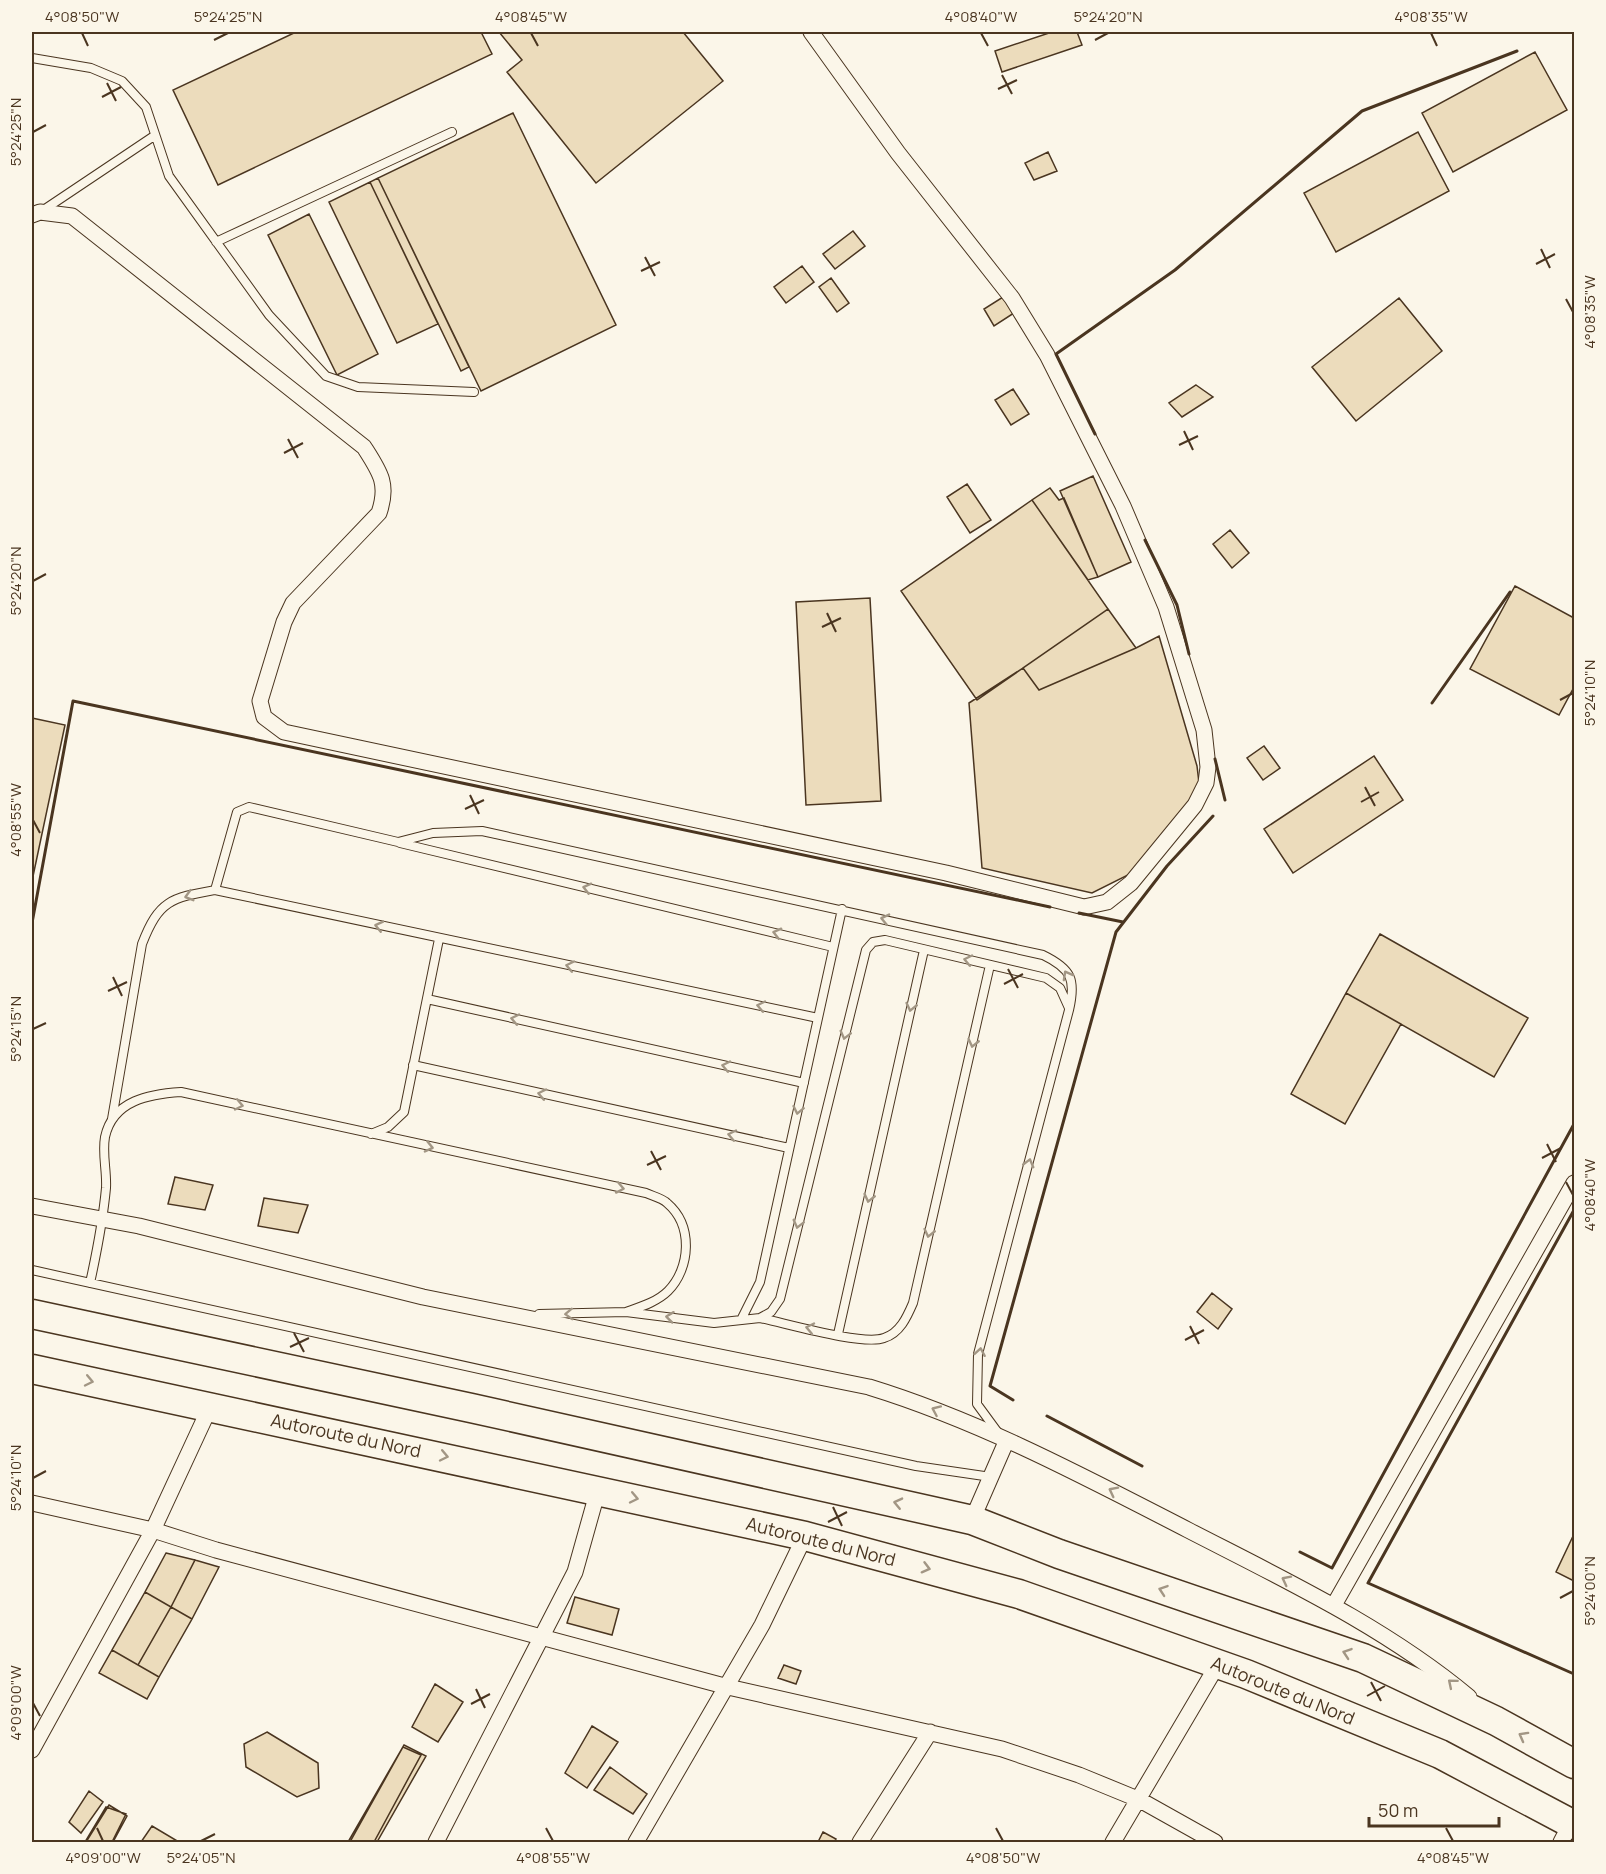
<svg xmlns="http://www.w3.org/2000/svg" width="1606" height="1874" font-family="Manrope,sans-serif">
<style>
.building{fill:#ecdcbc;stroke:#4a3520;stroke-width:1.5}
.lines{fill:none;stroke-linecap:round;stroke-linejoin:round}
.lane-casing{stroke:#4a3520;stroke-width:10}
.street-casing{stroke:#4a3520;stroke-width:17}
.highway-casing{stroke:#4a3520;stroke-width:31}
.lane{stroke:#fbf6e9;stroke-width:8}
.street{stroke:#fbf6e9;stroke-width:15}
.highway{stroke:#fbf6e9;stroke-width:28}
.wall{stroke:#4a3520;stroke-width:3}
.oneway{stroke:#a29684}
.ticks{fill:none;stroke:#4a3520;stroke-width:2}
.labels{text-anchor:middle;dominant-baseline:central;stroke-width:4.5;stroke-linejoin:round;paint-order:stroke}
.street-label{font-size:18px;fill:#4a3520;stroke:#fbf6e9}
.neatline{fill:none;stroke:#4a3520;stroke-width:2}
.ticks-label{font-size:15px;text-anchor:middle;fill:#4a3520}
</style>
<rect width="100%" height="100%" fill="#fbf6e9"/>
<path class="building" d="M296 32H481L492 54 218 185 173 90Z
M499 32H683L723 81 596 183 507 72 522 60Z
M1052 32H1077L1082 45 1002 72 995 51Z
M1535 52 1567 110 1453 172 1422 113Z
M513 113 616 325 481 391 378 178Z
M1418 132 1449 191 1336 252 1304 193Z
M1048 152 1057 171 1034 180 1025 163Z
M378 178 469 367 461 371 370 182Z
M370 182 438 324 397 343 329 202Z
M309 214 378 354 337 375 268 235Z
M853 231 865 246 835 269 823 254Z
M802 266 814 282 786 303 774 287Z
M831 278 849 303 837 312 819 287Z
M1003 297 1014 313 994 326 984 309Z
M1399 298 1442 351 1356 421 1312 367Z
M1196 385 1213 397 1182 417 1169 403Z
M1013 389 1029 414 1011 425 995 400Z
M1093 476 1131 562 1098 577 1060 491Z
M967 484 991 520 970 533 947 497Z
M1050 488 1059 500 1064 498 1098 577 1088 580 1032 500Z
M1032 500 1108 609 977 700 901 591Z
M1230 530 1249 553 1232 568 1213 544Z
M1515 586 1574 618V687L1559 715 1470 669Z
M870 598 881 801 806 805 796 602Z
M1108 609 1136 648 1039 690 1023 668Z
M1159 636 1197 766 1199 783 1184 810 1132 873 1092 893 982 868 969 703 1023 668 1039 690 1136 648Z
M32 718 65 725 32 881Z
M1264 746 1280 768 1263 780 1247 758Z
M1374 756 1403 800 1293 873 1264 829Z
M1380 934 1528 1018 1494 1077 1346 993Z
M1346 993 1401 1024 1345 1124 1291 1094Z
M175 1177 213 1185 205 1210 168 1204Z
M264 1198 308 1205 298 1233 258 1226Z
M1212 1293 1232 1309 1218 1329 1197 1312Z
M1574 1534V1581L1556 1572Z
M166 1553 195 1560 171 1607 145 1592Z
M195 1560 219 1567 192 1619 171 1607Z
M145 1592 171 1607 138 1665 112 1650Z
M575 1597 619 1609 612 1635 567 1623Z
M171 1607 192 1619 159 1677 138 1665Z
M112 1650 159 1677 147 1699 99 1673Z
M784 1665 801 1671 796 1684 778 1678Z
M435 1684 463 1702 438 1742 412 1727Z
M592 1726 618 1742 587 1788 565 1773Z
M267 1732 318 1763 319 1788 297 1797 246 1767 244 1744Z
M404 1745 426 1756 377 1842H348Z
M403 1747 421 1755 374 1842H350Z
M610 1767 647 1794 633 1814 594 1790Z
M89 1791 103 1802 81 1833 69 1822Z
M109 1805 127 1816 113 1842H86Z
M106 1807 126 1814 112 1842H85Z
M152 1826 179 1842H141Z
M823 1832 836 1839 834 1842H818Z"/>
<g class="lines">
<defs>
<path id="lane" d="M32 58 91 68 122 81 146 107 169 176 269 315 326 376 358 387 474 392
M42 211 154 136
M216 242 452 132
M400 843 833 947
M215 890 237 812 249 807 398 842 433 833 482 831 1043 955C1072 969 1076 980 1069 1010L978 1354 977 1404 999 1434
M427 999 804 1083
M413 1065 789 1148
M112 1119 142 944C159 900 171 898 215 890L818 1018
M371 1134 388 1127 404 1112 439 939
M32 1270 916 1466 991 1477
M90 1283C97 1251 103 1220 106 1188 107 1171 102 1154 105 1137 113 1100 150 1094 181 1092L646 1193C652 1196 662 1198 667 1203 694 1226 690 1269 668 1291 657 1302 640 1307 626 1312
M539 1314 626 1312 714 1323 760 1318 771 1312 780 1299 866 950 873 942 885 940 1046 978 1060 988 1069 1008
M760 1318C785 1323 863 1346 884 1338 900 1333 907 1317 913 1303L990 965
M741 1320 760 1282 842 909
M838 1334 924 950"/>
<path id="street" d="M32 215 40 212 72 216 364 447C380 472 389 484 379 513L293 603 284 622 260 701 264 717 284 732 946 873 1084 907 1107 902 1131 883 1195 805 1206 783 1208 767 1204 730 1166 607 1123 506 1047 355 1012 298 898 153 811 32
M32 1206 139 1226 423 1297 869 1387C980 1421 1085 1477 1188 1530 1285 1580 1385 1627 1469 1697
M32 1503 153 1530 216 1550 728 1687 1002 1749 1079 1775 1140 1800 1215 1842
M972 1520 1006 1442
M1334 1605 1574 1183
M32 1750 153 1530 210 1407
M436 1842 575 1572 598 1490
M636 1842 762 1625 805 1536
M860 1842 930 1732
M1113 1842 1218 1664
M1561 1842 1571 1823"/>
<path id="highway" d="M32 1314 471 1408 972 1520 1059 1554 1363 1658 1496 1721 1574 1764
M32 1369 805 1536 1019 1594 1246 1674 1440 1754 1574 1825"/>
</defs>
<use href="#lane" class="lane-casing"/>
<use href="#street" class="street-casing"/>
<use href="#highway" class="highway-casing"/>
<use href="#lane" class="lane"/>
<use href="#street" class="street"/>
<use href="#highway" class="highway"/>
<path class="wall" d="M1095 434 1056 354 1175 270 1362 111 1517 51
M1145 540 1177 605 1189 654
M1432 703 1510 592
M1215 759 1225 800
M1079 913 1123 922
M32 923 73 701 1050 907
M1574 1210 1368 1583 1574 1674
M1013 1400 990 1386 1116 932 1167 866 1213 816
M1047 1416 1142 1466
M1300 1552 1332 1568 1574 1124"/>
</g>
<defs><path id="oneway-chevron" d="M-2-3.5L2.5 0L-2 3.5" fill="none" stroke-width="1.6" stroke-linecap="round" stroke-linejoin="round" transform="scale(1.5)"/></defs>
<g class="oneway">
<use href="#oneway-chevron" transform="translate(587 888) rotate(-166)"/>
<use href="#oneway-chevron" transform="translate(189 896) rotate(164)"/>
<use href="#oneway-chevron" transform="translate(885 919) rotate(-167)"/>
<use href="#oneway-chevron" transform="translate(379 926) rotate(-167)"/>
<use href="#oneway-chevron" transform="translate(777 933) rotate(-166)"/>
<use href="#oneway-chevron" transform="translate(968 960) rotate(-168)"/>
<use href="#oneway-chevron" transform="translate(570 966) rotate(-168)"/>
<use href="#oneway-chevron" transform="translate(1067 975) rotate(-119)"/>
<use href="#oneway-chevron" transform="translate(761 1006) rotate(-168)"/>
<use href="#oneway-chevron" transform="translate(911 1007) rotate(103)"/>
<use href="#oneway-chevron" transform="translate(515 1019) rotate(-168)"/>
<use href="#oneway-chevron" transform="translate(845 1035) rotate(104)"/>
<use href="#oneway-chevron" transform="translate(973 1043) rotate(103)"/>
<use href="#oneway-chevron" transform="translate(726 1066) rotate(-168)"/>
<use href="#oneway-chevron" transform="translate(542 1094) rotate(-168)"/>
<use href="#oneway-chevron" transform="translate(239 1105) rotate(12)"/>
<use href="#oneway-chevron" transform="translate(798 1110) rotate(102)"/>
<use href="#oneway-chevron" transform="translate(732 1135) rotate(-168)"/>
<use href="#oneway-chevron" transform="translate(429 1147) rotate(13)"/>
<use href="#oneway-chevron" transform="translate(1029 1163) rotate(-75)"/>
<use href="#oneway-chevron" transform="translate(620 1188) rotate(11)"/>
<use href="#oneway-chevron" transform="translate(869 1198) rotate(103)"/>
<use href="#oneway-chevron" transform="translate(798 1224) rotate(104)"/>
<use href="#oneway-chevron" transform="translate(929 1233) rotate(103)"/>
<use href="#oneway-chevron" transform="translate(569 1314) rotate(178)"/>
<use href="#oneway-chevron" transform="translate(670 1317) rotate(-173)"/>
<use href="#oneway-chevron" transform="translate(810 1328) rotate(-168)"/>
<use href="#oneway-chevron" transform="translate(980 1352) rotate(-80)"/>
<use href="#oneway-chevron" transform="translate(89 1381) rotate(12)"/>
<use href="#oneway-chevron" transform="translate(936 1410) rotate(-156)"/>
<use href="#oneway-chevron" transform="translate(444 1456) rotate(12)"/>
<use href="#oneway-chevron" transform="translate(1113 1491) rotate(-153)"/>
<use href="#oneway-chevron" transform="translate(634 1498) rotate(12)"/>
<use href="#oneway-chevron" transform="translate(898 1503) rotate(-167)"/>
<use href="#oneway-chevron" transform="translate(926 1568) rotate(15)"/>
<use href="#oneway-chevron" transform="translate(1286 1580) rotate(-153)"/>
<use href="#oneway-chevron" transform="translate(1163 1590) rotate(-161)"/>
<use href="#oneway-chevron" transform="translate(1347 1653) rotate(-161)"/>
<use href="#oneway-chevron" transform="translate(1452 1683) rotate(-140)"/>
<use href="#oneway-chevron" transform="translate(1523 1736) rotate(-151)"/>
</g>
<path class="ticks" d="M82 33 88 46M531 33 538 46M981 33 988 46M1431 33 1437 46M214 40 228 33M1095 40 1108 33M1002 75 1012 94M107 83 116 101M998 89 1017 80M102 97 121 87M33 132 46 125M1541 249 1550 268M645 257 655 276M1536 264 1555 254M641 271 660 262M1566 299 1573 312M1184 431 1193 450M288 439 298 458M1179 445 1198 436M284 453 303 443M33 581 46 574M827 613 836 632M822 627 841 618M1560 700 1573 693M1365 787 1375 806M470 795 479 814M1361 802 1379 792M465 809 484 800M33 820 40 833M1008 969 1018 988M113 977 122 996M1004 984 1023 974M108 991 127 982M33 1029 46 1023M1547 1144 1556 1162M651 1151 661 1170M1542 1158 1561 1148M647 1165 666 1156M1566 1182 1573 1195M1190 1326 1199 1344M294 1333 304 1352M1185 1340 1204 1330M290 1347 309 1338M33 1478 46 1471M833 1507 842 1526M828 1522 847 1512M1560 1598 1573 1591M1371 1682 1381 1701M476 1689 485 1708M1367 1696 1385 1686M33 1703 40 1716M471 1704 490 1694M97 1828 103 1841M546 1828 553 1841M996 1828 1003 1841M1446 1828 1453 1841M201 1841 215 1834"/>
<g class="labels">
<g class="street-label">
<text transform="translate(346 1435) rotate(12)">Autoroute du Nord</text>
<text transform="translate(821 1541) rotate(14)">Autoroute du Nord</text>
<text transform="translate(1283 1690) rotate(22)">Autoroute du Nord</text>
</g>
</g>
<rect width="1606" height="1874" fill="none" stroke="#fbf6e9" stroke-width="66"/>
<path d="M1369 1817v9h130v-9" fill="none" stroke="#4a3520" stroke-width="3"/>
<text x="1378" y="1817" font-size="18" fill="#4a3520" stroke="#fbf6e9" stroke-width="4.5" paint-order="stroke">50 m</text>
<rect x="33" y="33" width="1540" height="1808" class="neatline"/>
<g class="ticks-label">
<text x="82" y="22">4°08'50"W</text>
<text x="228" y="22">5°24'25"N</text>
<text x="531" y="22">4°08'45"W</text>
<text x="981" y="22">4°08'40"W</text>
<text x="1108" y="22">5°24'20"N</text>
<text x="1431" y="22">4°08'35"W</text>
<text transform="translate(16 132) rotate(-90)" y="5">5°24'25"N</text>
<text transform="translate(1590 312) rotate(-90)" y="5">4°08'35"W</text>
<text transform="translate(16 581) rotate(-90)" y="5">5°24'20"N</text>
<text transform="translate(1590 693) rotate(-90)" y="5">5°24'10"N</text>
<text transform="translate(16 820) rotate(-90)" y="5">4°08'55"W</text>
<text transform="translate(16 1029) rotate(-90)" y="5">5°24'15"N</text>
<text transform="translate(1590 1195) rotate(-90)" y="5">4°08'40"W</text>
<text transform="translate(16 1478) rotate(-90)" y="5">5°24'10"N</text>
<text transform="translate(1590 1591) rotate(-90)" y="5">5°24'00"N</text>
<text transform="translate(16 1703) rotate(-90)" y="5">4°09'00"W</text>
<text x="103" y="1863">4°09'00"W</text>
<text x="201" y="1863">5°24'05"N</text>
<text x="553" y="1863">4°08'55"W</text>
<text x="1003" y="1863">4°08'50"W</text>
<text x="1453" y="1863">4°08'45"W</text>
</g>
</svg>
